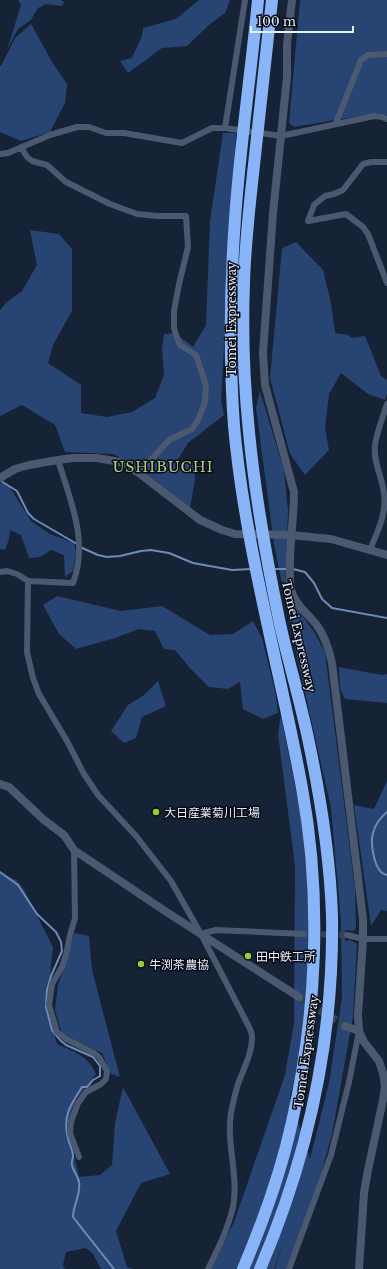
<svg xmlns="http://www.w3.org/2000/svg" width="387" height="1269" font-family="'Libre Baskerville','Noto Sans JP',serif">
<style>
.green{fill:#284472}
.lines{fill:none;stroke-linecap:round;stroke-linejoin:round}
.stream{stroke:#6d8ab8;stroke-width:2}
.minor-tunnel{stroke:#354154;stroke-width:6;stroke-dasharray:6 3;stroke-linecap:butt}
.tertiary-tunnel{stroke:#354154;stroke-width:8;stroke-dasharray:8 4;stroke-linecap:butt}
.minor{stroke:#4b5970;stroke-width:6}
.tertiary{stroke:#4b5970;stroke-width:8}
.motorway{stroke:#89b4f8;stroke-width:12}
.poi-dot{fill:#9bcb33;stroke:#070b14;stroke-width:1.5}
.labels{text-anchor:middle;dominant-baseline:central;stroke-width:3;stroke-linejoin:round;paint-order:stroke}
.street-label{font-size:12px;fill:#e7f0fd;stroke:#070b14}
.poi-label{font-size:12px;fill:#e7f0fd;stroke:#070b14;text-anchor:start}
.quarter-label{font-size:14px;letter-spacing:1px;fill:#b0cc85;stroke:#070b14}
</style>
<rect width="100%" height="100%" fill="#162236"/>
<path class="green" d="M18 0H61L64 2 62 6 46 4 38 8 31 20 18 29 7 50 21 5Z
M199 0H230L225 13 209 25 187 46 162 48 128 73 120 61 132 58 142 36 143 28 176 19Z
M300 0H387V115L377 113 294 127 289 123Z
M31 24 52 62 67 84 65 103 50 132 21 141 0 132V66H1L15 38Z
M223 133H236L221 400 224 415 188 443 177 461 194 465 195 479 190 508 139 467 113 454 65 452 55 425 22 405 0 416V310L7 302 22 291 37 265 30 230 59 234 72 249V311L53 345 48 363 81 385V413L107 417 132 412 155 398 164 375 162 350 164 334 175 333 193 347 206 325 210 221Z
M296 242 323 270 331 303 335 333 348 335 352 338 365 336 381 376 387 380V394L385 400 368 394 341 373 329 394 325 428 329 450 305 475 290 454 270 378 282 248Z
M260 391 284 471 288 511 285 591 314 632 325 652 355 890 356 928 353 931 345 930V941L350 940 357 944 353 1017 332 1134 313 1203 289 1269H275L283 1242 274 1269H211L234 1222 285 1075 294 1023 295 866 278 734 281 715 301 815 310 915 305 1034 290 1097 310 1159 329 1083 342 998 341 922 331 808 297 657 274 544 256 408Z
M2 482 9 486 31 521 50 534 74 543 76 553 73 571 65 577 64 555 51 550 40 557 29 558 21 535 10 530 9 539 5 550 0 549V484Z
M57 596 121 611 162 606 210 635 233 634 253 621 262 638 275 691 278 713 263 719 243 709 240 682 228 689 209 687 189 667 175 650 164 649 155 631 139 629 115 638 76 649 59 634 43 605Z
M339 667 382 675 387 674V703L345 699 340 688Z
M158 681 166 706 142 717 136 738 124 743 111 731 128 705 144 695Z
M387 781V911L381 910 371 926 354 805 374 809Z
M0 873 16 880 23 888 53 947 47 1004 57 1044C74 1052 88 1055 96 1074L76 1099 67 1125 79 1177 100 1175 112 1165 115 1123 123 1087 170 1174 141 1183 116 1231 127 1267 134 1269H101L93 1254 86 1248 66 1252 63 1265 65 1269H0Z
M74 933 89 936 92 970 120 1077 111 1074 102 1053 62 1034 55 1010 58 984 67 960Z"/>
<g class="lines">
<path class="stream" d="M1 481 17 491 28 513 34 519 77 544
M80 547 98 555 107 557 120 556 141 551 151 550 169 553 193 563 232 570 252 569
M273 569H288
M293 569 305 572 314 583 322 599 332 608 387 618
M387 812C381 817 375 825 373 833 370 843 374 865 381 872 382 873 386 875 387 875
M0 872 18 885 37 914 56 932 61 942 62 951 51 976 47 990 46 1007 52 1030 60 1040 66 1045 93 1057 100 1066V1076L93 1080 87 1087H82C71 1104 62 1117 68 1138 69 1144 73 1150 73 1156 73 1159 71 1162 72 1165 73 1171 78 1176 79 1182 81 1195 73 1205 73 1217L114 1269"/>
<path class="minor-tunnel" d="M312 934 347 935"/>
<path class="tertiary-tunnel" d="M299 997 345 1026"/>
<path class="minor" d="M336 123 361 60 368 55 387 54
M225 128 245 0
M21 147 27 157 32 161 47 165 66 182 110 204 137 214 157 216H186L188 247 179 284 174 311V328L177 338 180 345 196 355 206 385 205 402 198 420 192 429 169 440 139 473
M0 154 8 153 50 135 77 127H89L106 133H124L182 143 212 128H225L281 136 374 116 382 117 387 119
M387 162H371L363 164 343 190 334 194 325 196 314 205 308 221 346 214 363 227 368 234 387 283
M370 550C377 532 387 514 384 493 382 477 373 462 375 445 377 431 383 417 387 404
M0 572 7 571 17 574 28 581 73 583C89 542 70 499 58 460
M28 581 27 652 33 678 39 694 67 741 84 774 98 795 136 836 171 881 201 934 247 1023C249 1027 252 1032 252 1037 252 1053 244 1068 238 1084 235 1093 233 1103 231 1113 226 1144 239 1176 233 1207 228 1229 218 1249 208 1269
M74 850 75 918 70 935 66 955 62 967 52 984 49 1005 57 1032 66 1039 94 1053 99 1057 107 1071 106 1079 101 1084 86 1092 78 1103 71 1122 70 1133 79 1157
M201 934 216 930 304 934
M347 935 363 939H387
M289 1269 331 1155 349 1082 359 1031"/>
<path class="tertiary" d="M292 0 287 44V77L273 213 263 353 265 385 294 492C294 519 289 545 290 571 290 577 289 584 291 590 295 604 307 613 316 624 325 636 329 649 332 663L363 919V939L358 1015 359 1031 364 1042 379 1061 383 1073 385 1086 383 1100 368 1170 364 1193 359 1269
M0 478 15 469 29 465 58 460 73 458H97L120 462 139 473 200 520 222 530 235 534 291 535 331 539 387 555
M0 784 9 787 44 820 64 835 74 850 168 913 299 997
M345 1026 359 1031"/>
<path class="motorway" d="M243 1269C263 1222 281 1172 292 1122 317 1013 322 898 302 788 280 667 245 549 234 426 229 357 230 288 235 219 240 146 251 73 258 0
M260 1269C308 1157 334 1039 332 916 330 858 321 800 309 743 301 703 289 664 280 624 267 562 255 495 249 432 244 383 242 333 244 283 245 247 249 210 253 174 259 116 266 58 272 0"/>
</g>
<g class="poi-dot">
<circle cx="156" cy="812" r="4"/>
<circle cx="248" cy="956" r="4"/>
<circle cx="141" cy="964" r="4"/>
</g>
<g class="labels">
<g class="street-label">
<text transform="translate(231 319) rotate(-90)">Tomei Expressway</text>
<text transform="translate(299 636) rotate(77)">Tomei Expressway</text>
<text transform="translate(306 1052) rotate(-82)">Tomei Expressway</text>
</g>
<g class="poi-label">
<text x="164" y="812">大日産業菊川工場</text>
<text x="256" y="956">田中鉄工所</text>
<text x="149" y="964">牛渕茶農協</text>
</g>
<g class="quarter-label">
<text x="163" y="467">USHIBUCHI</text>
</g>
</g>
<path d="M251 26v6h102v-6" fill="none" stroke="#e7f0fd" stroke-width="2"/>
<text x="257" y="26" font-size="12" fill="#e7f0fd" stroke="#070b14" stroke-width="3" paint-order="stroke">100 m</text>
</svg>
